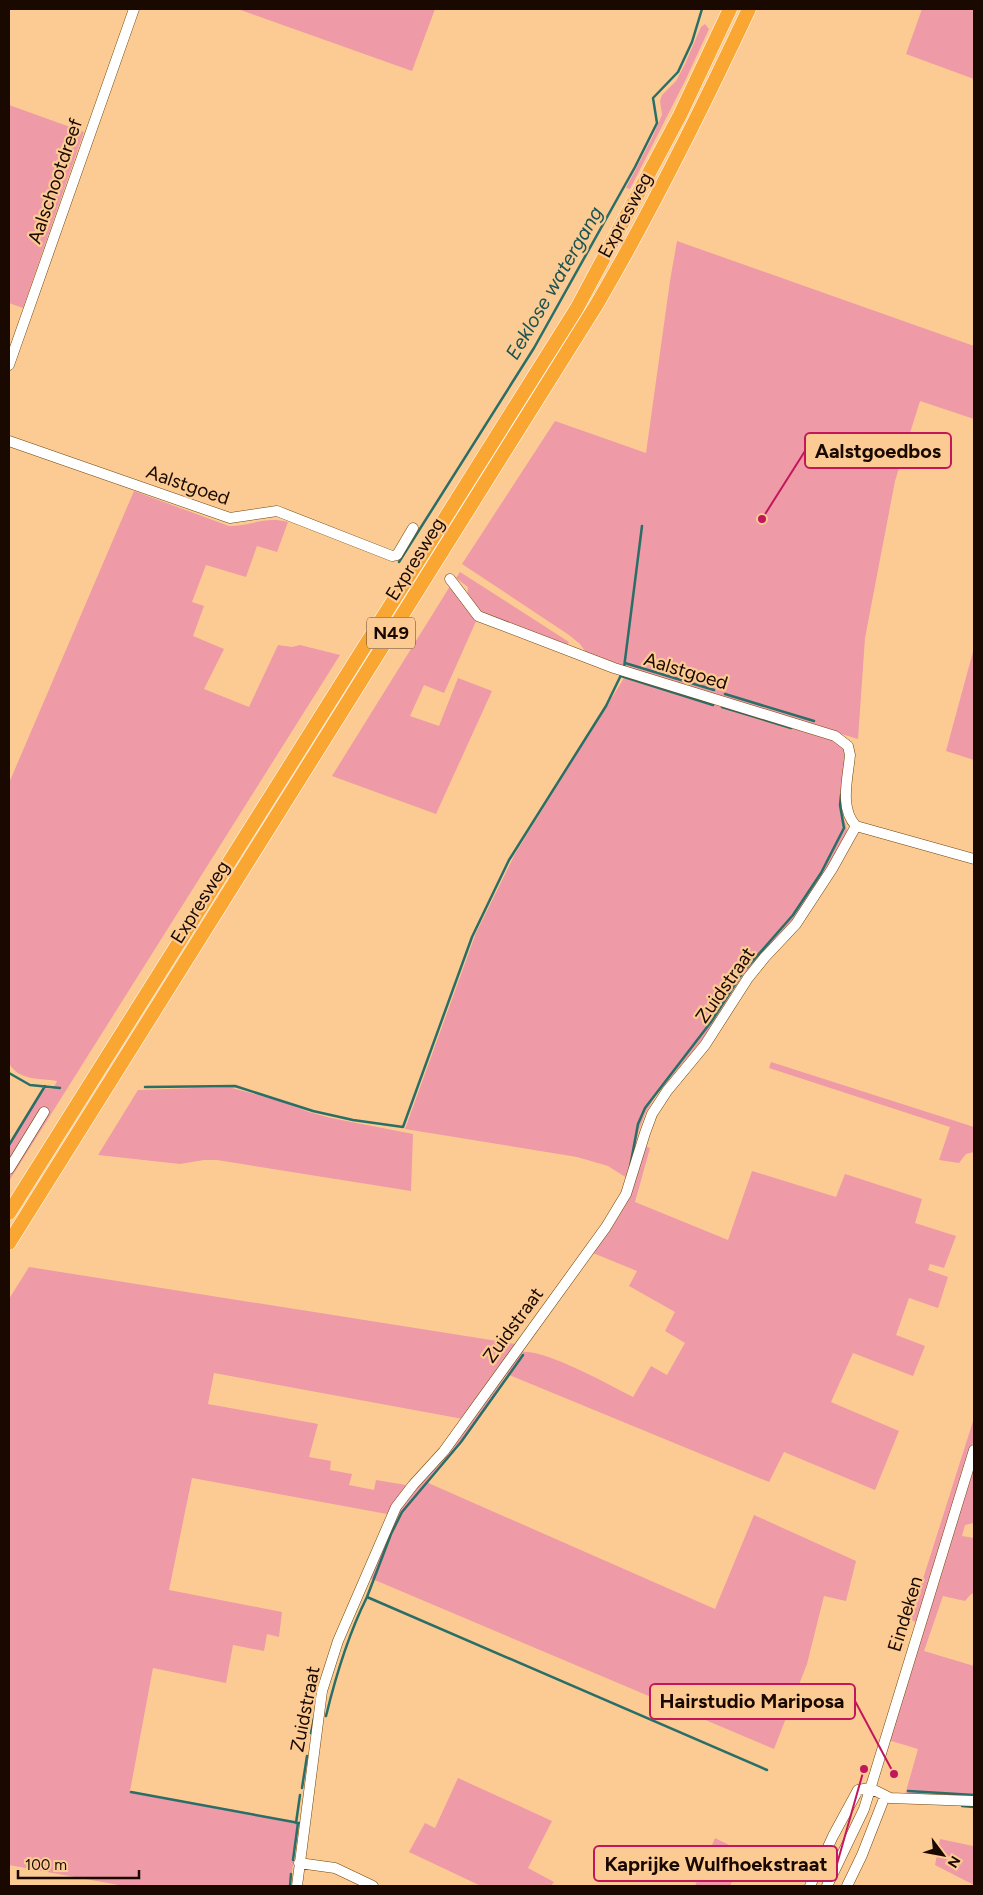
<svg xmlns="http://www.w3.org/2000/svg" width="983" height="1895" font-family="Figtree,sans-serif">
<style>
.green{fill:#ee9aa7}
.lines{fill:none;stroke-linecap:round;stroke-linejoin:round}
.stream{stroke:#2a6e68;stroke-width:2.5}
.minor-casing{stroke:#6f4608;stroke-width:11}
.highway-casing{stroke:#fff;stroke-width:15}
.minor{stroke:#fff;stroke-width:10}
.highway{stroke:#faa633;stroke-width:14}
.labels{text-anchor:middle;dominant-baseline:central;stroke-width:4.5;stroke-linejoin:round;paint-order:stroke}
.shield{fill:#fccb94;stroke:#5d432c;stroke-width:1}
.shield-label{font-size:18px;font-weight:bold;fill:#190900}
.street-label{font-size:19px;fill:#190900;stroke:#fccb94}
.water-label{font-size:20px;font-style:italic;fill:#1a5350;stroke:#fccb94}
.leader{fill:none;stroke:#c2185b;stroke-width:2}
.callout-dot{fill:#c2185b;stroke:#fccb94;stroke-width:2}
.callout{fill:#fccb94;stroke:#c2185b;stroke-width:2}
.callout-label{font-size:20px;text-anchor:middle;font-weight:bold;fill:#190900}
</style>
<rect width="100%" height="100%" fill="#fccb94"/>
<path class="green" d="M238 9H435L412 71Z
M922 9H974V79L906 54Z
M705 24 709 29 685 81 630 189 626 188 652 138 662 115 660 101 662 95 676 81 685 64 701 27Z
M9 105 84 132 23 308 9 303Z
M677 241 974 346V419L920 401 895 481 865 638 858 739 616 666 587 654 580 644 569 635 462 564 555 421 646 453 670 281Z
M134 491 229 526C252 526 264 516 288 522L277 552 257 546 246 577 206 565 192 602 204 606 193 636 224 649 204 689 249 707 278 645 292 647 300 645 340 655 9 1181V1144L44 1088 53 1089 57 1081C40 1078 18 1081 9 1063V783Z
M460 572 569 642 566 647 480 614 467 597 468 587 456 578Z
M452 583 477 619 444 693 424 685 410 716 439 726 458 678 492 691 436 814 332 776Z
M974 648V760L946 751Z
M624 678 832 740 843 747C848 765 840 790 842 810 843 821 848 825 847 837L792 921 757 959 740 980 702 1040 656 1095 645 1114 639 1130 627 1178 608 1166 577 1157 405 1129 476 933 515 854Z
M771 1062 974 1127V1152L966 1154 959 1163 939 1160 950 1127 769 1068Z
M197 1088H232L280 1101 309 1112 331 1118 413 1134 411 1191 217 1160H204L180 1164 98 1155 138 1090Z
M644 1146 650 1148 635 1202 728 1240 752 1171 836 1197 845 1174 922 1199 915 1223 956 1236 944 1268 930 1264 928 1270 948 1277 938 1308 909 1298 896 1335 925 1346 913 1376 853 1353 831 1402 899 1431 875 1490 784 1452 769 1482 507 1374 459 1445 426 1482 715 1609 754 1515 856 1561 846 1601 824 1596 807 1664 774 1749 370 1578 399 1511 522 1352C545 1349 609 1385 633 1397L651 1366 667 1375 685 1343 665 1331 675 1312 629 1286 637 1271 593 1253Z
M29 1267 516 1344 463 1419 214 1373 208 1404 318 1424 309 1457 331 1461 330 1470 352 1474 349 1485 374 1490 376 1480 406 1485 387 1514 192 1478 169 1590 282 1612 279 1637 267 1634 264 1651 233 1645 226 1683 153 1668 130 1791 299 1822 290 1886H124L9 1865V1299Z
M974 1418V1439L917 1622 910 1620Z
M974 1468V1523L965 1525 962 1536 974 1538V1593L970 1595 965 1601 943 1596 924 1651 974 1666V1799L905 1795 918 1749 888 1740Z
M458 1778 552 1821 528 1868 554 1882 551 1886H481L409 1852 425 1823 435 1828Z
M715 1838 745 1853 730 1886H695Z
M940 1839 973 1846 974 1840V1885L935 1865Z"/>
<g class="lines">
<path class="stream" d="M399 562 534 348 635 167 657 123 653 98 678 72 692 42 702 9
M625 663 714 690
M624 668 642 526
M621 676 713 705
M725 694 814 721
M722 707 791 728
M9 1073 30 1085 60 1088
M145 1087 235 1086 313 1111 353 1120 403 1127 472 937 509 860 606 706 622 673
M9 1145 45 1086
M630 1167 638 1124 645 1108 711 1022 743 972 793 915 821 873 844 828 840 805 841 795
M367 1597 391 1534 402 1512 461 1442 523 1355
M326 1716C336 1675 348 1635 367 1597L767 1770
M311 1733 314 1718
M302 1788 307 1756
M908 1791 974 1795
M131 1792 299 1823
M962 1806 974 1807
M296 1823 300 1795
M293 1860 298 1823
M290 1886 291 1874"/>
<defs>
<path id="minor" d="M9 365 134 9
M9 441 230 518 277 511 392 556 397 555 413 528
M450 579 478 616 614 668 835 736 848 746 850 755C848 778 839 808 856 826
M856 826 974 859
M9 1169 44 1112
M870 1788 890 1798 974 1801
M299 1863 335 1868 373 1886
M297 1886 322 1691 338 1641 396 1507 413 1485 444 1451 606 1227 626 1194 645 1133 652 1114 667 1091 705 1045 748 978 765 957 796 924 832 869 856 826
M810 1886 833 1836 858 1790 870 1788
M827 1886 864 1809 974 1450
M847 1886 862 1855 885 1796"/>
<path id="highway" d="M9 1213 577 308 680 115 730 9
M9 1243 597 304C653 208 702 109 749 9"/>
</defs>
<use href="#minor" class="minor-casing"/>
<use href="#highway" class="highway-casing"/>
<use href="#minor" class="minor"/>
<use href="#highway" class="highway"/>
</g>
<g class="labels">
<rect class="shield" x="367" y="617.5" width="48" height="31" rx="4"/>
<g class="shield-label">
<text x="391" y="633">N49</text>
</g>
<g class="street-label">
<text transform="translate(55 181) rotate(-71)">Aalschootdreef</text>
<text transform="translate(625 215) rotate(-62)">Expresweg</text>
<text transform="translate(188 485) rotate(19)">Aalstgoed</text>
<text transform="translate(415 559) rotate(-58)">Expresweg</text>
<text transform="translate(686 671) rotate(17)">Aalstgoed</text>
<text transform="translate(200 902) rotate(-58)">Expresweg</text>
<text transform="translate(725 985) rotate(-55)">Zuidstraat</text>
<text transform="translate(513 1325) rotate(-54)">Zuidstraat</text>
<text transform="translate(905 1614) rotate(-73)">Eindeken</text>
<text transform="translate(305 1709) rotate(-79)">Zuidstraat</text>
</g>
<g class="water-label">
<text transform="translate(554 283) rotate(-60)">Eeklose watergang</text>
</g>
</g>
<path class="leader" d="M762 519L805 451M894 1774L855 1701M864 1769L837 1864"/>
<g class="callout-dot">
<circle cx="762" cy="519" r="5"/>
<circle cx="894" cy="1774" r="5"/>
<circle cx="864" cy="1769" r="5"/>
</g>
<g class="callout">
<rect x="805" y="433" width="146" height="35" rx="5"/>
<rect x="650" y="1684" width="205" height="35" rx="5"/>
<rect x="594" y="1846" width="243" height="35" rx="5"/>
</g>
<g class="callout-label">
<text x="878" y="458">Aalstgoedbos</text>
<text x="752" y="1708">Hairstudio Mariposa</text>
<text x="716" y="1871">Kaprijke Wulfhoekstraat</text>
</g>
<rect width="983" height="1895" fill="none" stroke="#190900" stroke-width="20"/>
<g transform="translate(943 1855) rotate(122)" stroke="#fccb94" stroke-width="4" paint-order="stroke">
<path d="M0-4L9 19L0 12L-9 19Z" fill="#190900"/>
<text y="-8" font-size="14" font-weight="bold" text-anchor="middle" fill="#190900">N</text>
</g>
<path d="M18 1870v8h121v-8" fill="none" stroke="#190900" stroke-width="2.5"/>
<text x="25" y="1870" font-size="15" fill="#190900" stroke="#fccb94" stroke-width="4" paint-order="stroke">100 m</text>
</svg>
